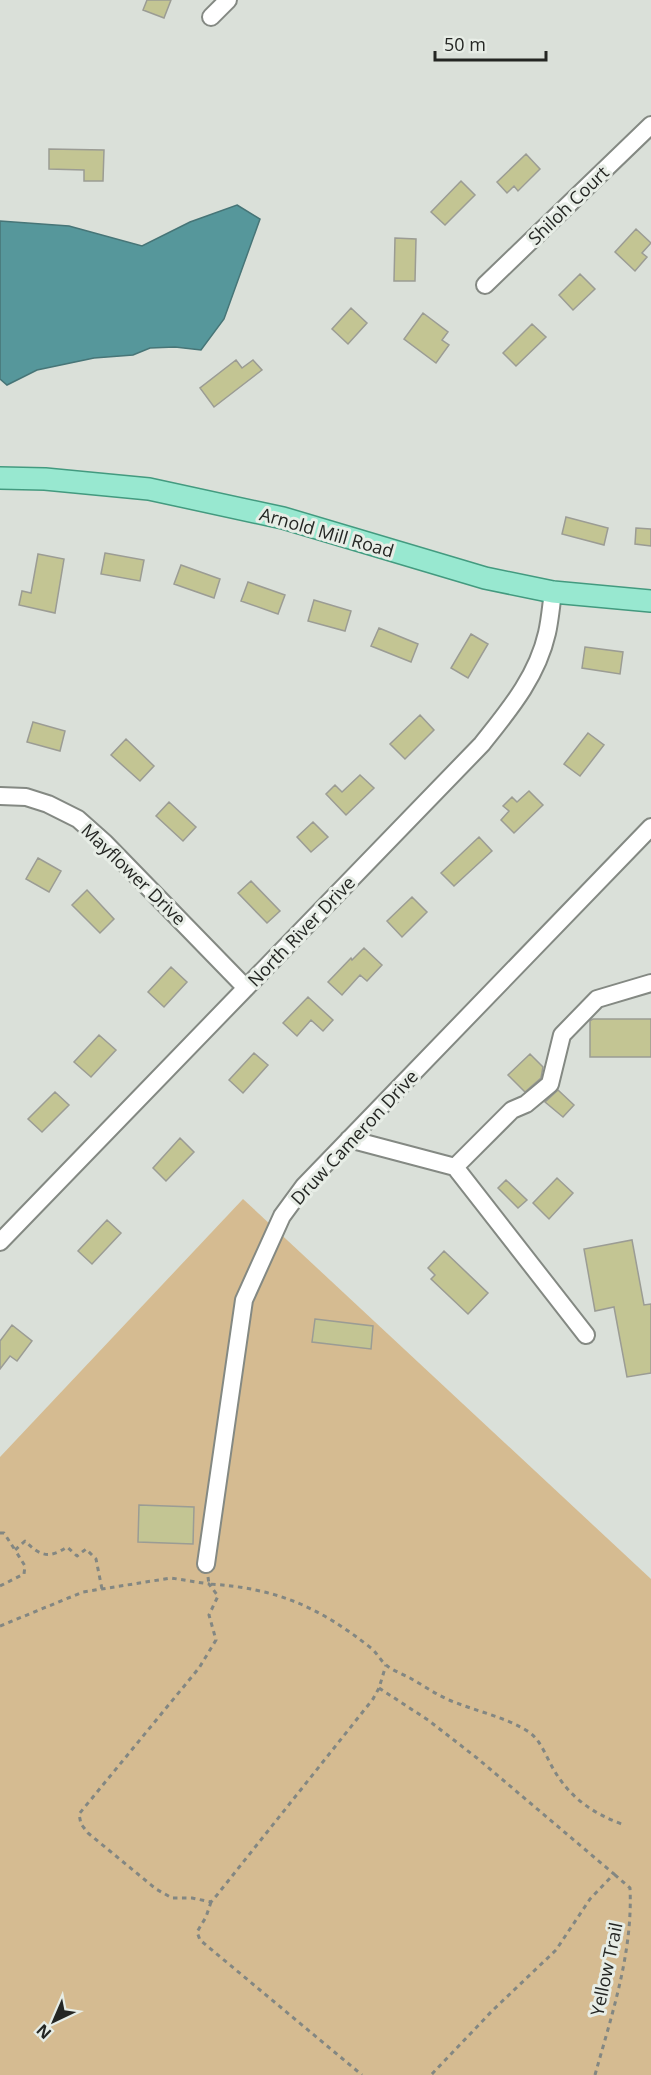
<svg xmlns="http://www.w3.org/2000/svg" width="651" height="2075" font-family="'Open Sans',sans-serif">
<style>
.green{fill:#d5bb91}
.water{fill:#56979b;stroke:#477577;stroke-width:1.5}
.building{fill:#c3c593;stroke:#9b9c94;stroke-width:1.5}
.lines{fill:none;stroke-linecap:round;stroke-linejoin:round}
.minor-casing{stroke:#848983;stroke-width:20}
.major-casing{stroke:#439a7f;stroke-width:24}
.path{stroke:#838782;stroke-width:3;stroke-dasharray:4.5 4.5;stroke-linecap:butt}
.minor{stroke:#fff;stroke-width:16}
.major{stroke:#98e8d0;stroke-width:21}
.labels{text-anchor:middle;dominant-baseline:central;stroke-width:6;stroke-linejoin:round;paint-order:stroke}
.street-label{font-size:18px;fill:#242623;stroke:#e7ede6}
</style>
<rect width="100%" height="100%" fill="#dae0d9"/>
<path class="green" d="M243 1199 651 1579V2075H0V1457Z"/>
<path class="water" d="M237 205 260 219 224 319 201 350 175 347 150 348 133 355 94 358 37 370 7 385 0 379V221L69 226 142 246 190 222Z"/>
<path class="building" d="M147 0H171L164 18 143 10Z
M49 149 104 150 103 181H84V170L49 169Z
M526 154 540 169 518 191 514 186 507 193 497 182Z
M461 181 475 195 445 225 431 212Z
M636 229 651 243 642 253 647 257 635 271 615 252Z
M395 238 416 239 415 281H394Z
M580 274 595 289 573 310 559 295Z
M351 308 367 323 348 344 332 329Z
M423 313 448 332 442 340 449 345 436 363 404 339Z
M532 324 546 337 516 366 503 353Z
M236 360 242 368 253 360 262 370 214 407 200 388Z
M566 517 608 528 604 545 562 534Z
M636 528 651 529V546L635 544Z
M105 553 144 560 140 581 101 574Z
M38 554 64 559 55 613 19 605 22 591 31 593Z
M181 565 220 579 214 598 174 584Z
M248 582 285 595 278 614 241 601Z
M314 600 351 611 345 631 308 621Z
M379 628 418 644 411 662 371 646Z
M471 634 488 644 468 678 451 668Z
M585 647 623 652 620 674 582 668Z
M420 715 434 730 405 759 390 744Z
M33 722 65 731 60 751 27 742Z
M588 733 604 745 580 776 564 764Z
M126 739 154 766 140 781 111 755Z
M360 775 374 788 346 815 326 794 335 785 342 792Z
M529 791 543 805 514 833 501 820 509 811 503 806 512 797 517 802Z
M169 802 196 827 183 841 156 816Z
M313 822 328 837 311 852 297 837Z
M479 837 492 851 454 886 441 873Z
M38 858 61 871 49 892 26 879Z
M251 881 280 911 267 923 238 893Z
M87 890 114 919 100 933 72 905Z
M412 897 427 912 402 937 387 921Z
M364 948 382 965 367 981 360 975 342 995 328 982 351 958 352 960Z
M171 967 187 982 164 1007 148 992Z
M308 997 333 1020 323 1031 311 1020 297 1036 283 1023Z
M593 1019H651V1057H590V1021Z
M99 1035 116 1050 91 1077 74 1062Z
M254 1053 268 1065 243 1093 229 1080Z
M530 1054 543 1067 541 1078 525 1092 508 1075Z
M558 1090 574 1105 563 1117 545 1102Z
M55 1092 69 1105 42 1132 28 1119Z
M180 1138 194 1152 166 1181 153 1168Z
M557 1178 573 1193 549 1219 533 1203Z
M506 1180 527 1200 518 1208 498 1188Z
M107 1220 121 1233 92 1264 78 1251Z
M632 1240 644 1305 651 1304V1373L627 1377 614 1307 595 1311 584 1249Z
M444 1251 488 1293 468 1314 431 1279 435 1275 428 1268Z
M315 1319 373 1326 371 1349 312 1342Z
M12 1325 32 1341 17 1361 10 1356 0 1369V1341Z
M139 1505 194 1507 193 1544 138 1542Z"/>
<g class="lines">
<defs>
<path id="minor" d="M211 17 228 0
M485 285 651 125
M0 796 26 797 48 804 78 819 105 843 246 988
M349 1139 455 1167 512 1110 526 1104 550 1084 562 1035 597 999 651 983
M455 1167 586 1335
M0 1242 482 744C509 710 537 677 547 633 550 620 551 606 553 592
M206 1564 244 1300 282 1216 304 1186 651 827"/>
<path id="major" d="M0 478 45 479 149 489 283 518 485 578 553 592 651 601"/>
</defs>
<use href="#minor" class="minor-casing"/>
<use href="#major" class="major-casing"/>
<path class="path" d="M0 1533H4L15 1550
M208 1577 209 1584C275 1588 318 1606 371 1648 377 1653 380 1660 386 1665 392 1670 402 1674 410 1678 419 1683 428 1689 437 1694 466 1710 501 1714 529 1732 541 1740 547 1759 554 1770 570 1798 594 1814 624 1825
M0 1586 24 1574 25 1566 15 1550 25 1541C40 1556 49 1559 67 1547L77 1556 86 1549 96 1559 102 1589
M0 1626 83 1592 171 1578 209 1584 218 1596 209 1615 216 1640 199 1668 79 1814 81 1824 88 1833 156 1889 172 1898H192L211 1902 217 1895 373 1699 379 1688 386 1665
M379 1688 428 1720 477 1758 614 1874 590 1899 556 1950 492 2011 431 2075
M211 1902 206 1917 197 1932 200 1940 362 2075
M595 2075C612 2014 633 1952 630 1888L614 1874"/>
<use href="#minor" class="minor"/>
<use href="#major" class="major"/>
</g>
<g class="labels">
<g class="street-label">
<text transform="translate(568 205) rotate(-44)">Shiloh Court</text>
<text transform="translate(327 532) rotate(16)">Arnold Mill Road</text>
<text transform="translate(134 874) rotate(44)">Mayflower Drive</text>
<text transform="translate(301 931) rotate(-46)">North River Drive</text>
<text transform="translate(354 1137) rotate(-47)">Druw Cameron Drive</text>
<text transform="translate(606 1969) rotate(-78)">Yellow Trail</text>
</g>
</g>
<g transform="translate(54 2021) rotate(224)" stroke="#e7ede6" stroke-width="4.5" paint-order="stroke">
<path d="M0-4.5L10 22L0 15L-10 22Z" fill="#242623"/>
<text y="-9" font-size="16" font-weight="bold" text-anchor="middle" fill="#242623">N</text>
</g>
<path d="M435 51v9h111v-9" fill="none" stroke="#242623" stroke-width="3"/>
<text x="444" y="51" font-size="18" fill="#242623" stroke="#e7ede6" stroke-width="4.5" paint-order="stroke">50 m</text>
</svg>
